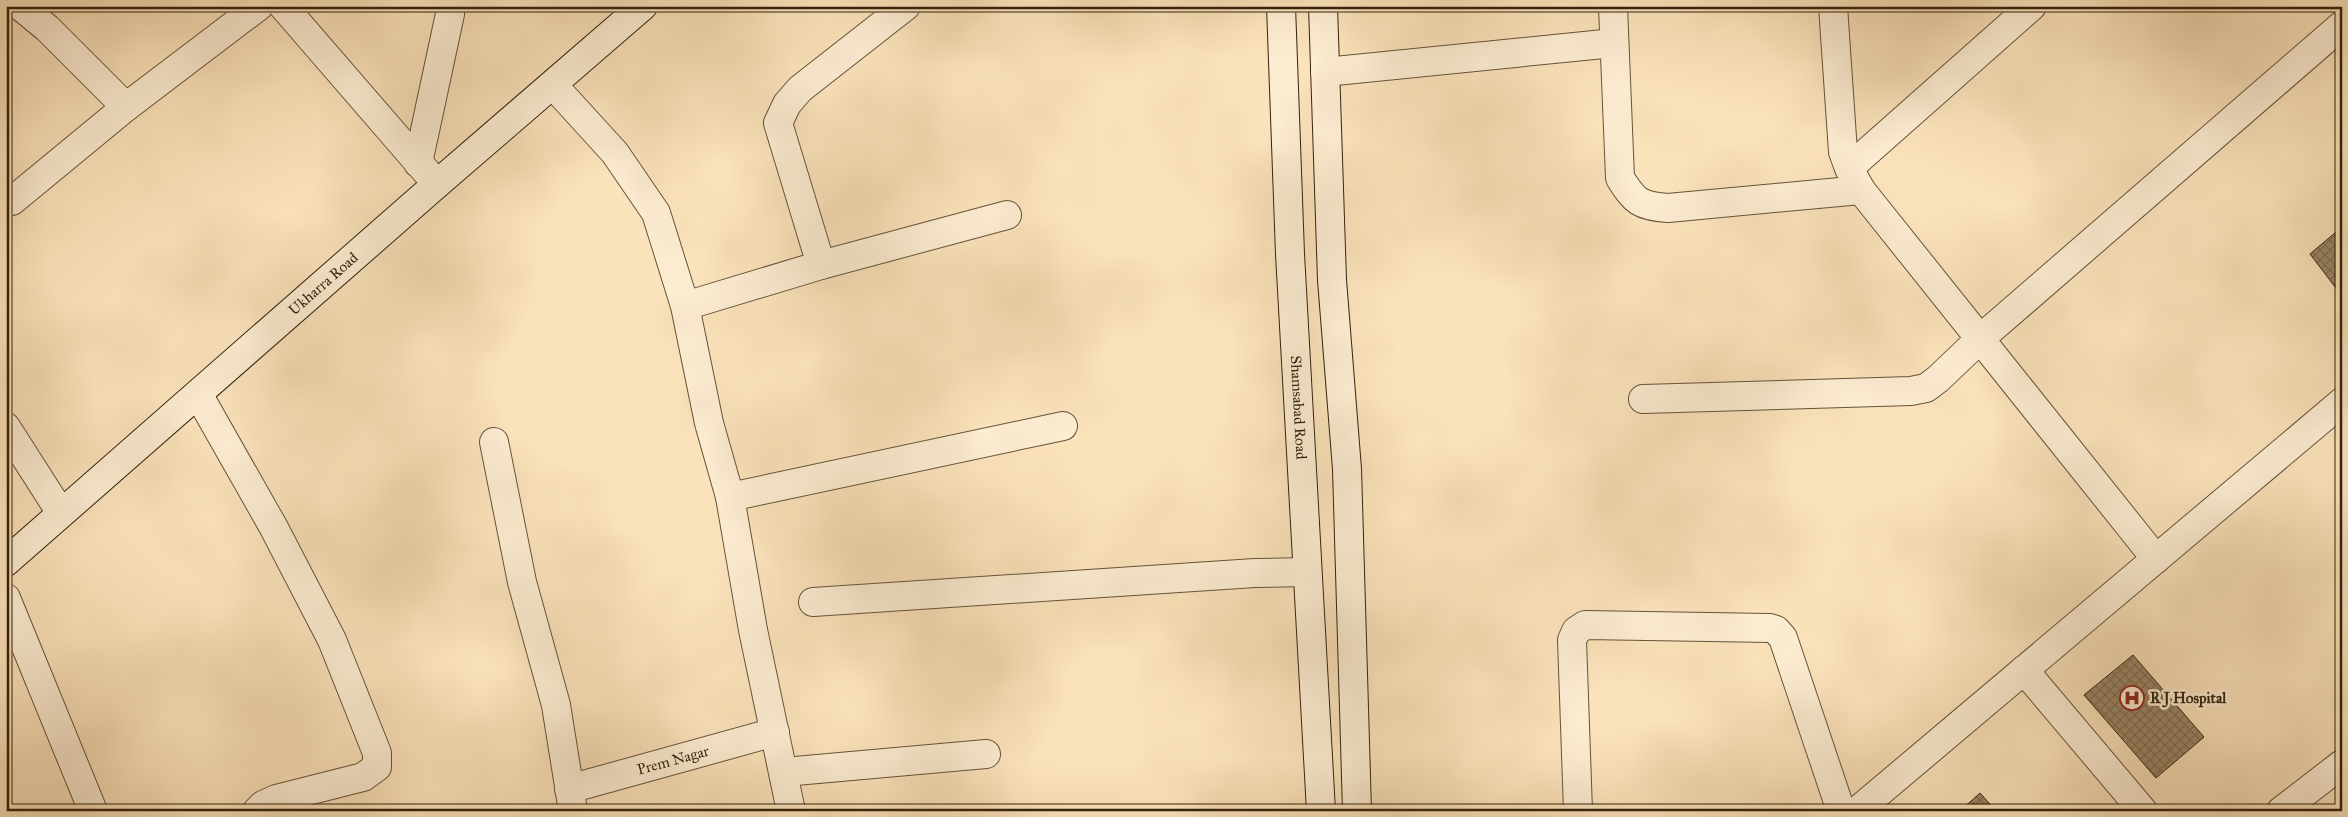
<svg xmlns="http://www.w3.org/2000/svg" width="2348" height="817" font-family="'IM FELL Great Primer',serif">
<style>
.building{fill:url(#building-cross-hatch);stroke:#33230d}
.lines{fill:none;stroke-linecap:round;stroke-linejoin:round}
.street-casing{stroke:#655338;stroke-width:30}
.secondary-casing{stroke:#33230d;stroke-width:30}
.street{stroke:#fcecd2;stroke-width:28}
.secondary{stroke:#fcecd2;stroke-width:28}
.labels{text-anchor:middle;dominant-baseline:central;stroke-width:5;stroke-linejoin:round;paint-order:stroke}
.street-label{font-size:15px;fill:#33230d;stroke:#fcecd2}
.poi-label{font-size:15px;font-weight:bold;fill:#33230d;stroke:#fcecd2;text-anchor:start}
</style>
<defs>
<pattern id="building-cross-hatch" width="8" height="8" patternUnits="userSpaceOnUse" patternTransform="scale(1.25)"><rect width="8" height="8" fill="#9a8667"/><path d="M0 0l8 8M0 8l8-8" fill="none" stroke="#7e6d53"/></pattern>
</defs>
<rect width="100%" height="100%" fill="#fae2ba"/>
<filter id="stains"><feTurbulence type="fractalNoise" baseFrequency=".004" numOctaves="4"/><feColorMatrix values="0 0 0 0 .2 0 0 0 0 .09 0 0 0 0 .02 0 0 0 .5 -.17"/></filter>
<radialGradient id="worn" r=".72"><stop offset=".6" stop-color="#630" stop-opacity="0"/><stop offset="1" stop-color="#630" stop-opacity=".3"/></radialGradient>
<path class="building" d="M2342 227V296L2310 254Z
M2133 655 2204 737 2156 778 2084 695Z
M1980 793 1996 811H1960Z"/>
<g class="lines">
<defs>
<g id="street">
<path d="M20 6 47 28 126 107"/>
<path d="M283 6 437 184"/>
<path d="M1613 6 1620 178C1635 202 1640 206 1668 208L1861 190"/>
<path d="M1833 6 1843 152 1849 168"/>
<path d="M2032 6 1849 168 1861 190 2156 559"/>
<path d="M1325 72 1614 43"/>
<path d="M553 85 615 153 656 213 685 306 709 423 730 497 753 630 791 811"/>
<path d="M418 163 450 14 449 6"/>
<path d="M12 201 126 107 259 6"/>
<path d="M821 265 1007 215"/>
<path d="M685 306 821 265 778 123 787 104 800 89 906 6"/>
<path d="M198 394 274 528 332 640 377 753V767L363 777 276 799 263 805 257 811"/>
<path d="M1643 399 1911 391 1926 388 1938 379 1981 338 2342 25"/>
<path d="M6 427 61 513"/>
<path d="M494 442 522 582 556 705 573 811"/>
<path d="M730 497 1063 426"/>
<path d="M6 598 93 811"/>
<path d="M813 602 1255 573 1307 572"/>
<path d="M2024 670 2143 811"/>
<path d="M784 772 986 754"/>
<path id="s1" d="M569 789 775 732"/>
<path d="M1578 811 1572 640 1576 631 1585 625 1770 628 1776 630 1783 638 1841 811"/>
<path d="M1857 811 2342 402"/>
<path d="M2281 811 2342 764"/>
</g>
<g id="secondary">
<path id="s2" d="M1281 6 1290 254 1321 811"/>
<path d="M1323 6 1332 280 1347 469 1357 811"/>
<path id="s3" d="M6 562 437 184 643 6"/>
</g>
</defs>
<use href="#street" class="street-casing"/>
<use href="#secondary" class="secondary-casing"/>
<use href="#street" class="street"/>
<use href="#secondary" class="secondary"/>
</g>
<defs>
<symbol id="hospital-ring" viewBox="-11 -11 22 22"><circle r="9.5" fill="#fcecd2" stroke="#8f2418" stroke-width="1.5"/><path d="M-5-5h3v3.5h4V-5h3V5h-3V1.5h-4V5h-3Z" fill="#8f2418"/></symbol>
</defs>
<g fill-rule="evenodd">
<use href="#hospital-ring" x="2118" y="684" width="28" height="28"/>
</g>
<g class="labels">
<g class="street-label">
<text stroke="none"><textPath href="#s3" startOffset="422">Ukharra Road</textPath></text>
<text stroke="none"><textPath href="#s2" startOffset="402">Shamsabad Road</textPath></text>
<text stroke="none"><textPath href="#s1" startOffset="108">Prem Nagar</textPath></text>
</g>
<g class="poi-label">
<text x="2150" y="698">R J Hospital</text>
</g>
</g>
<rect width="2348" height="817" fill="none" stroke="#fae2ba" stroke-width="25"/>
<rect x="8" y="8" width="2333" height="802" fill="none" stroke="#33230d" stroke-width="2.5"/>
<rect x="12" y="12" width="2323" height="792" fill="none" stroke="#33230d"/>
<rect width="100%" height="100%" filter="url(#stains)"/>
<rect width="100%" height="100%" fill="url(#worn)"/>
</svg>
